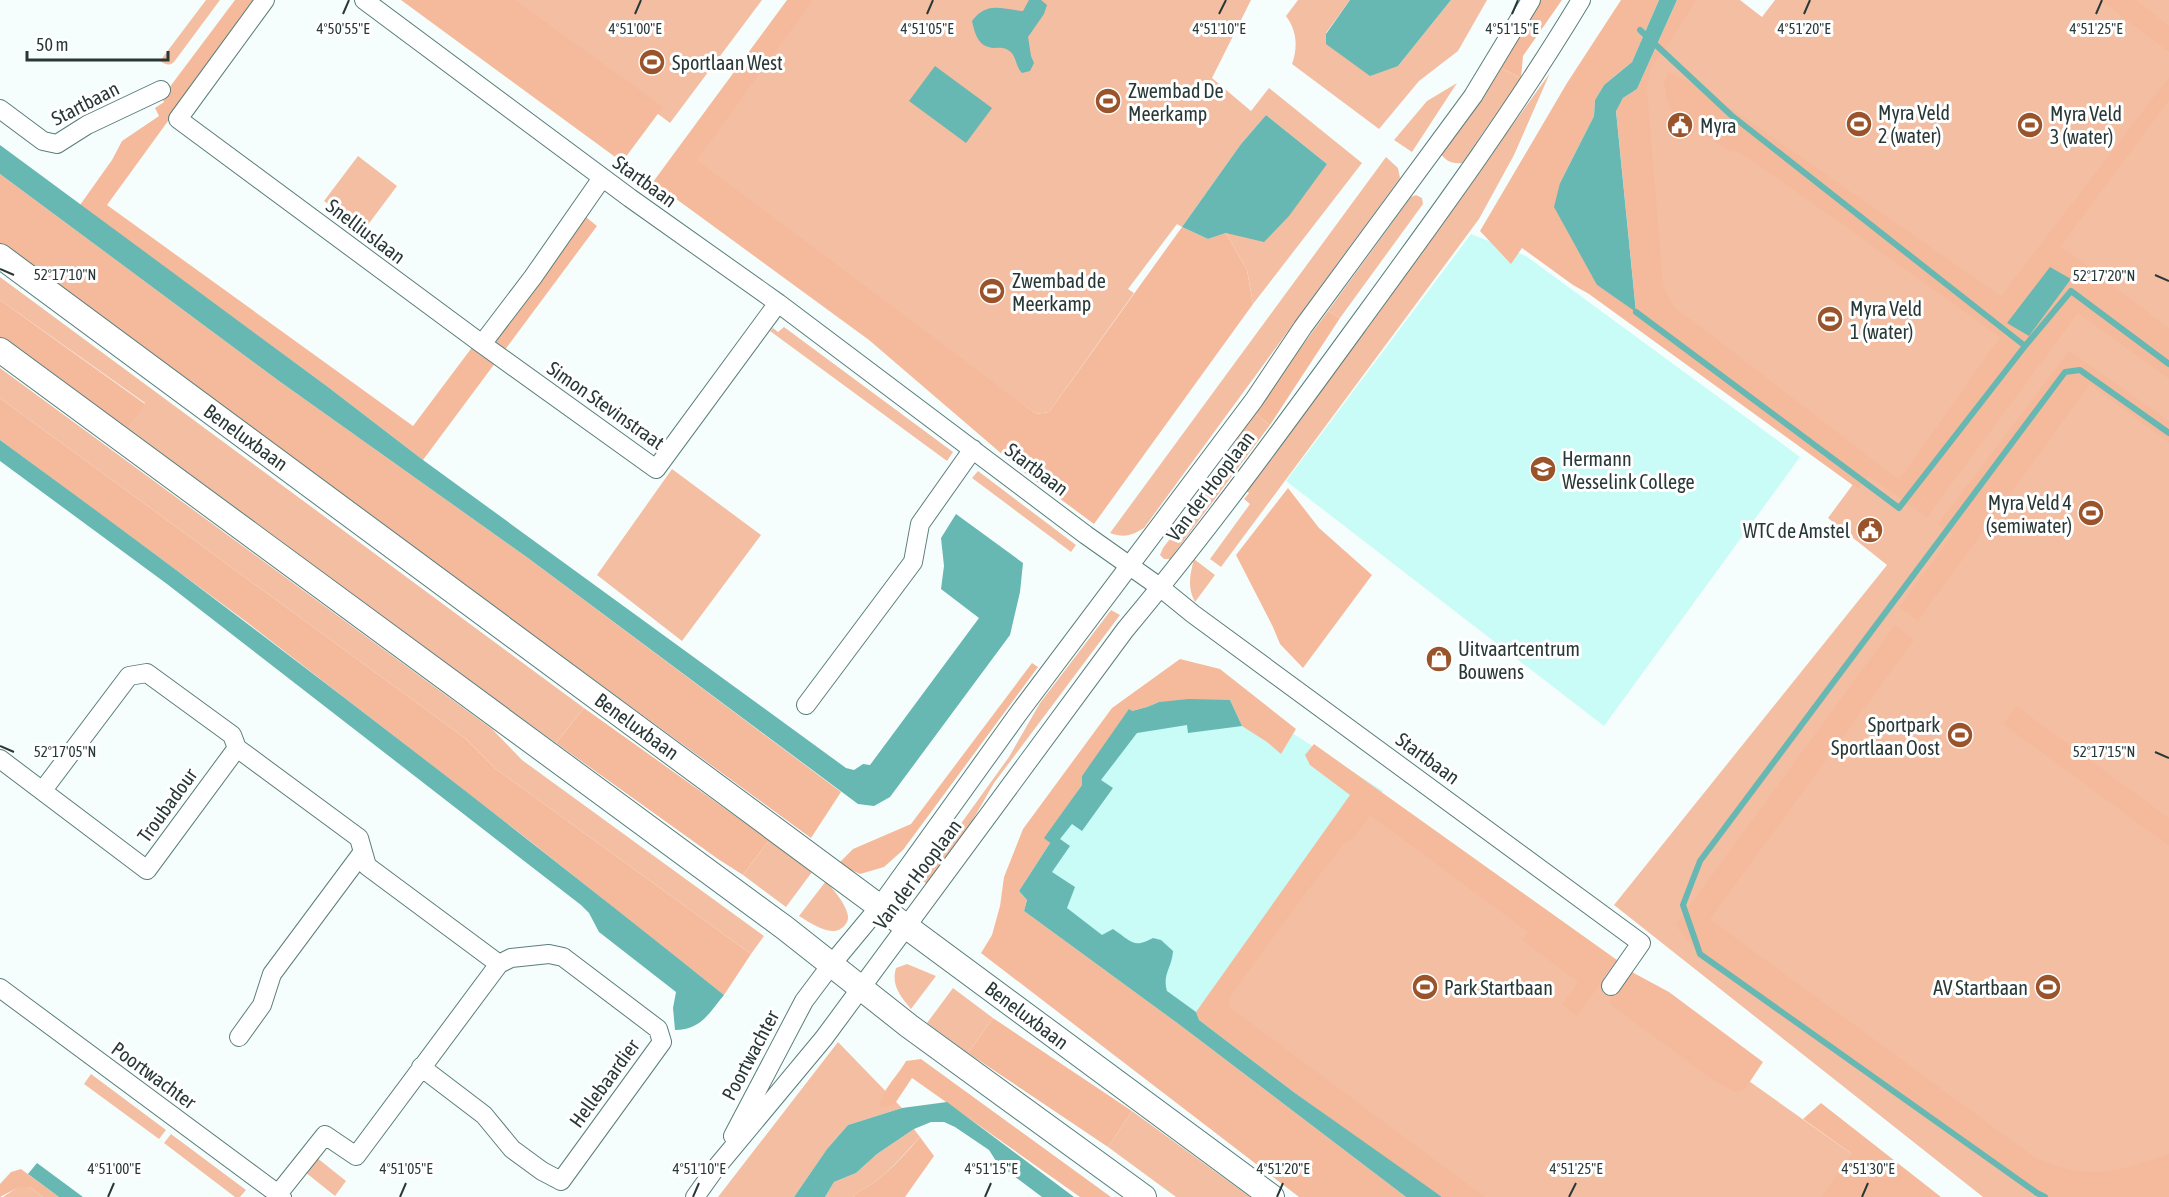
<svg xmlns="http://www.w3.org/2000/svg" width="2169" height="1197" font-family="'Asap Condensed',sans-serif">
<style>
.built{fill:#c9fbf7}
.green{fill:#f4bea3}
.forest{fill:#f5ba9c;fill-rule:evenodd}
.water{fill:#67b7b2}
.lines{fill:none;stroke-linecap:round;stroke-linejoin:round}
.stream{stroke:#67b7b2;stroke-width:6}
.minor-casing{stroke:#5a7e7b;stroke-width:20}
.major-casing{stroke:#5a7e7b;stroke-width:26}
.minor{stroke:#fff;stroke-width:18}
.major{stroke:#fff;stroke-width:24}
.ticks{fill:none;stroke:#283836;stroke-width:2}
.labels{text-anchor:middle;dominant-baseline:central;stroke-width:6;stroke-linejoin:round;paint-order:stroke}
.poi-label{font-size:20px;fill:#283836;stroke:#fff;text-anchor:start}
.street-label{font-size:20px;fill:#283836;stroke:#fff}
.ticks-label{font-size:15px;text-anchor:middle;fill:#283836;stroke:#fff;stroke-width:6;stroke-linejoin:round;paint-order:stroke}
</style>
<rect width="100%" height="100%" fill="#f6fefd"/>
<path class="built" d="M1471 234 1526 256 1800 457 1604 726 1286 481Z
M1187 666 1383 791 1184 1054 1041 901 1060 818Z"/>
<path class="green" d="M206 0H220L174 62C169 66 166 65 160 61Z
M507 0H762L670 123Z
M805 0H1251L1212 78 1251 111 1269 88 1362 163 1253 304 1247 270 1226 233 1327 164 1266 115 1241 144 1182 227 1177 224 1128 289 1134 293 1049 412 1036 414 686 160Z
M1298 0H1350L1326 33 1398 66 1451 0H1487L1458 51 1419 81 1379 129 1292 64C1298 47 1297 31 1286 16Z
M1689 0H1740L1762 17 1775 0H2169V1197H1983L1614 905 1887 565 1828 518 1865 468 1644 306 1632 110 1655 54Z
M1501 68 1521 78 1462 163C1451 164 1446 161 1440 153Z
M1550 73 1514 155 1479 219 1221 567 1210 559 1250 504 1244 499 1249 493 1245 490 1311 403Z
M1457 83 1412 152 1394 140 1427 101Z
M358 156 397 186 364 230 324 201Z
M1386 157 1398 168 1400 178 1144 528C1131 536 1124 538 1110 533Z
M1416 195 1422 198 1423 204 1340 318 1328 311 1411 197Z
M0 277 584 708 556 743 160 458 126 432 145 403 0 300Z
M784 327 953 452 947 461 770 331 773 328 778 332Z
M0 368 492 729 522 760 764 936 751 954 496 769 465 738 0 398Z
M1253 412 1270 425 1170 559H1164L1160 555 1163 548 1211 485Z
M672 469 761 535 682 641 597 575Z
M978 471 1076 545 1071 552 972 478Z
M1194 559 1215 575 1195 602C1187 588 1190 574 1194 559Z
M1111 610 1120 615 994 783 967 830 929 886 921 879 1009 757 1040 703Z
M1362 807 1859 1159 1832 1197H1479L1218 1006Z
M769 840 812 872 786 907 743 875Z
M826 881C834 891 843 900 847 912 849 918 848 921 845 925 833 940 811 923 799 916Z
M907 964 936 976 911 1009C900 996 891 985 896 968Z
M953 988 993 1018 968 1053 927 1023Z
M838 1042 902 1108 848 1125 827 1149 794 1197H718Z
M91 1074 166 1130 159 1139 84 1084Z
M1132 1111 1250 1197H1176L1108 1147Z
M914 1129 920 1137C906 1152 892 1169 876 1181 868 1188 859 1189 853 1197H825L834 1182 856 1173 877 1154Z
M171 1134 246 1190 240 1197H235L164 1143Z
M316 1157 346 1181 335 1196 305 1172Z
M18 1187H30L43 1197H3Z"/>
<path class="forest" d="M235 0H256L107 205 413 426 576 209 597 226 423 460 328 387 80 205 112 160 122 141 159 116 155 108 164 102 161 96 166 92Z
M401 0H515L663 107 622 162Z
M787 0H813L697 160 1036 414 1049 412 1182 227 1208 239 1226 233 1247 270 1253 304 1094 524 1017 467 869 340 653 182Z
M1534 0H1562L1523 56 1521 78 1501 68Z
M1621 0H1659L1632 62 1604 85 1595 100 1594 116 1560 183 1597 285 1636 311 1616 110 1623 98 1637 89 1677 0H1696L1665 50 1650 69 1647 89 1663 284C1670 304 1674 309 1692 320L1899 480 2000 337 1756 163 1734 149 1731 152 1675 116 1667 101 1664 82 1668 72 1699 86 2001 296 2169 77V100L2061 246 2169 328V379L2078 313 1927 517 1916 510 1948 465 1915 509 1869 476 1858 489 1589 294 1573 285 1522 248 1511 264 1480 231 1567 83ZM2050 267 2071 280 2029 335 2007 323Z
M2100 0H2136L2169 26V52Z
M0 174 279 381 528 558 841 792 811 838 0 246Z
M0 300 145 404 126 432 0 338Z
M1328 311 1340 318 1270 425 1253 412Z
M2069 351 2169 421V443L2090 384 1918 621 1899 607 1953 534 1938 524Z
M0 398 465 738 496 769 751 954 724 995 526 838 248 623 0 440Z
M1288 488 1319 528 1372 575 1303 668 1280 644 1273 627 1236 555Z
M1895 625 1914 640 1710 919 2037 1159C2094 1181 2114 1172 2169 1154V1197H2041L2023 1187 1697 951 1677 927 1676 924Z
M1180 659 1220 669 1296 729 1281 754 1267 742 1242 726 1230 700 1159 702 1147 707 1132 711 1082 776V785L1045 838 1050 843 1019 891 1027 900 1024 911 1180 1025 1406 1197H1299L981 953 992 935 1000 906 1004 877 1023 829 1112 708Z
M1032 663 1038 667 903 850 884 867 860 874 838 864 853 849 911 824Z
M2016 706 2169 818V846L2003 724Z
M584 708 769 840 743 875 718 859 556 743Z
M1314 744 1617 960 1577 1016 1562 1004 1578 982 1522 940 1528 932 1370 815 1352 840 1346 841 1301 899 1229 998 1228 1006 1485 1197H1442L1426 1187 1295 1093 1199 1020 1196 1012 1350 795 1310 765 1305 755Z
M1630 971 1669 992 1763 1062 1745 1089 1735 1092 1716 1082 1608 1003Z
M993 1018 1132 1111 1108 1147 968 1053Z
M921 1059 1111 1197H1080L912 1078 894 1105 879 1108C882 1089 897 1077 906 1061Z
M1821 1103 1941 1197H1821L1852 1154 1803 1119Z
M920 1137 934 1156 905 1197H853C859 1189 868 1188 876 1181 892 1169 906 1153 920 1137Z
M21 1169 59 1197H43L30 1187H19L0 1197V1184L11 1172Z"/>
<path class="water" d="M1029 0H1041L1047 5 1044 14 1028 37 1031 56 1034 63 1030 71 1022 73C1015 66 1017 55 1008 50 1003 47 999 48 994 48 978 47 975 34 972 21 987 1 1001 9 1023 11Z
M1350 0H1451L1398 66 1370 76 1326 44V34Z
M1659 0H1677L1637 89 1623 98 1616 111 1636 312 1597 285 1554 207 1560 183 1594 116 1595 100 1604 85 1632 62Z
M935 66 992 108 966 143 909 101Z
M1266 115 1327 164 1289 216 1264 242 1226 233 1208 239 1182 227 1241 144Z
M0 145 328 387 423 460 846 768 854 770 863 764 870 765 979 618 941 589 944 566 941 538 956 514 1023 563 1020 592 1010 635 890 797 874 806 858 804 528 558 279 381 0 174Z
M2050 267 2071 279 2029 336 2007 323Z
M0 440C246 619 486 805 724 995 709 1013 701 1030 675 1030L673 1008 676 992 599 932 589 913 581 905 167 584 0 461Z
M1189 699 1230 700 1242 726 1188 733 1187 725 1137 733 1101 780 1113 788 1082 831 1072 824 1060 839 1070 846 1052 872 1075 887 1067 908 1102 935 1113 929C1131 941 1133 949 1153 938L1161 940 1173 951C1172 968 1162 974 1167 991L1196 1012 1199 1020 1295 1093 1442 1197H1406L1180 1025 1024 911 1027 900 1019 891 1050 843 1044 838 1082 785V776L1129 709 1132 711 1147 707 1159 702Z
M947 1102 1074 1197H1042L998 1164 989 1150 955 1127 944 1122H931L914 1129 877 1154 856 1173 834 1182 825 1197H794L827 1149 848 1125 902 1108Z
M37 1163 83 1197H59L28 1174Z"/>
<g class="lines">
<path class="stream" d="M1640 30 1731 115 2025 346
M1636 312 1899 508 2025 346 2071 291 2169 364
M2045 1197 2037 1193 1700 954 1683 905 1700 861 2065 372 2080 370 2169 433"/>
<defs>
<path id="minor" d="M265 0 178 119 482 344 533 277 602 178
M364 0 630 198 778 303 1086 535 1161 588 1193 614 1641 943 1611 986
M0 109 43 141 57 144 87 125 161 90
M482 344 656 469 778 303
M806 705 913 562 920 524 973 449
M0 759 147 870 237 748
M43 790 129 676 147 673 232 735 237 748 359 838 367 866 499 964
M0 988 282 1197
M239 1037 262 1005 272 974 362 853
M733 1136 804 1001 831 965 880 906 1018 714 1254 400 1303 327 1473 96 1531 0
M278 1194 325 1135 356 1156 499 964 511 958 549 954 563 957 658 1029 662 1042 561 1181 542 1171 512 1149 484 1115 421 1067
M695 1197 715 1169 824 1038 1125 630C1207 532 1282 429 1357 326 1435 219 1513 113 1581 0"/>
<path id="major" d="M0 256 1272 1197
M0 350 785 928 909 1026 1144 1197"/>
</defs>
<use href="#minor" class="minor-casing"/>
<use href="#major" class="major-casing"/>
<use href="#minor" class="minor"/>
<use href="#major" class="major"/>
</g>
<path class="ticks" d="M343 14 349 0M635 14 641 0M927 14 933 0M1219 14 1226 0M1512 14 1518 0M1804 14 1810 0M2096 14 2102 0M0 269 14 275M2155 275 2169 281M0 746 14 752M2155 752 2169 758M108 1197 114 1183M400 1197 406 1183M693 1197 699 1183M985 1197 991 1183M1277 1197 1283 1183M1569 1197 1576 1183M1862 1197 1868 1183"/>
<defs>
<symbol id="stadium-disc" viewBox="-11 -11 22 22"><circle r="9.5" fill="#9a542c" stroke="#fff"/><path d="M0-5a6.5 5 0 1 0 0 10a6.5 5 0 1 0 0-10ZM-3.5-1.8h7v3.6h-7Z" fill="#fff"/></symbol>
<symbol id="civic-disc" viewBox="-11 -11 22 22"><circle r="9.5" fill="#9a542c" stroke="#fff"/><path d="M-.6-6.5H3V-4.5H.6V-3L4-1V1h2V6H-6V1h2V-1L-.6-3ZM-1.2 2.5V6h2.4V2.5Z" fill="#fff"/></symbol>
<symbol id="school-disc" viewBox="-11 -11 22 22"><circle r="9.5" fill="#9a542c" stroke="#fff"/><path d="M0-5L7-2L0 1L-7-2ZM-4 1L0 2.5L4 1V4Q0 6-4 4Z" fill="#fff"/></symbol>
<symbol id="shop-disc" viewBox="-11 -11 22 22"><circle r="9.5" fill="#9a542c" stroke="#fff"/><path d="M-5-2.5h2.3a2.7 3.5 0 0 1 5.4 0H5L5.5 6h-11ZM-1.5-2.5h3a1.5 2.3 0 0 0-3 0Z" fill="#fff"/></symbol>
</defs>
<g fill-rule="evenodd">
<use href="#stadium-disc" x="637" y="47" width="30" height="30"/>
<use href="#stadium-disc" x="1093" y="86" width="30" height="30"/>
<use href="#stadium-disc" x="1844" y="109" width="30" height="30"/>
<use href="#civic-disc" x="1665" y="110" width="30" height="30"/>
<use href="#stadium-disc" x="2015" y="110" width="30" height="30"/>
<use href="#stadium-disc" x="977" y="276" width="30" height="30"/>
<use href="#stadium-disc" x="1815" y="304" width="30" height="30"/>
<use href="#school-disc" x="1528" y="454" width="30" height="30"/>
<use href="#stadium-disc" x="2076" y="498" width="30" height="30"/>
<use href="#civic-disc" x="1855" y="515" width="30" height="30"/>
<use href="#shop-disc" x="1424" y="644" width="30" height="30"/>
<use href="#stadium-disc" x="1945" y="720" width="30" height="30"/>
<use href="#stadium-disc" x="1410" y="972" width="30" height="30"/>
<use href="#stadium-disc" x="2033" y="972" width="30" height="30"/>
</g>
<g class="labels">
<g class="poi-label">
<text x="672" y="62">Sportlaan West</text>
<text x="1128" y="90">Zwembad De<tspan x="1128" dy="23">Meerkamp</tspan></text>
<text x="1878" y="112">Myra Veld<tspan x="1878" dy="23">2 (water)</tspan></text>
<text x="2050" y="113">Myra Veld<tspan x="2050" dy="23">3 (water)</tspan></text>
<text x="1700" y="125">Myra</text>
<text x="1012" y="280">Zwembad de<tspan x="1012" dy="23">Meerkamp</tspan></text>
<text x="1850" y="308">Myra Veld<tspan x="1850" dy="23">1 (water)</tspan></text>
<text x="1562" y="458">Hermann<tspan x="1562" dy="23">Wesselink College</tspan></text>
<text x="2072" y="502" text-anchor="end">Myra Veld 4<tspan x="2072" dy="23">(semiwater)</tspan></text>
<text x="1850" y="530" text-anchor="end">WTC de Amstel</text>
<text x="1458" y="648">Uitvaartcentrum<tspan x="1458" dy="23">Bouwens</tspan></text>
<text x="1940" y="724" text-anchor="end">Sportpark<tspan x="1940" dy="23">Sportlaan Oost</tspan></text>
<text x="1444" y="987">Park Startbaan</text>
<text x="2028" y="987" text-anchor="end">AV Startbaan</text>
</g>
<g class="street-label">
<text transform="translate(85 103) rotate(-27)">Startbaan</text>
<text transform="translate(645 181) rotate(36)">Startbaan</text>
<text transform="translate(366 231) rotate(37)">Snelliuslaan</text>
<text transform="translate(606 405) rotate(35)">Simon Stevinstraat</text>
<text transform="translate(246 437) rotate(36)">Beneluxbaan</text>
<text transform="translate(1037 469) rotate(37)">Startbaan</text>
<text transform="translate(1210 486) rotate(-53)">Van der Hooplaan</text>
<text transform="translate(637 726) rotate(36)">Beneluxbaan</text>
<text transform="translate(1428 758) rotate(36)">Startbaan</text>
<text transform="translate(167 805) rotate(-54)">Troubadour</text>
<text transform="translate(917 874) rotate(-53)">Van der Hooplaan</text>
<text transform="translate(1027 1015) rotate(37)">Beneluxbaan</text>
<text transform="translate(750 1055) rotate(-62)">Poortwachter</text>
<text transform="translate(154 1075) rotate(36)">Poortwachter</text>
<text transform="translate(604 1083) rotate(-54)">Hellebaardier</text>
</g>
</g>
<g class="ticks-label">
<text x="343" y="34">4°50'55"E</text>
<text x="635" y="34">4°51'00"E</text>
<text x="927" y="34">4°51'05"E</text>
<text x="1219" y="34">4°51'10"E</text>
<text x="1512" y="34">4°51'15"E</text>
<text x="1804" y="34">4°51'20"E</text>
<text x="2096" y="34">4°51'25"E</text>
<text x="65" y="280">52°17'10"N</text>
<text x="2104" y="281">52°17'20"N</text>
<text x="65" y="757">52°17'05"N</text>
<text x="2104" y="757">52°17'15"N</text>
<text x="114" y="1174">4°51'00"E</text>
<text x="406" y="1174">4°51'05"E</text>
<text x="699" y="1174">4°51'10"E</text>
<text x="991" y="1174">4°51'15"E</text>
<text x="1283" y="1174">4°51'20"E</text>
<text x="1576" y="1174">4°51'25"E</text>
<text x="1868" y="1174">4°51'30"E</text>
</g>
<path d="M27 51v9h141v-9" fill="none" stroke="#283836" stroke-width="3"/>
<text x="36" y="51" font-size="18" fill="#283836" stroke="#ffffff" stroke-width="4.5" paint-order="stroke">50 m</text>
</svg>
